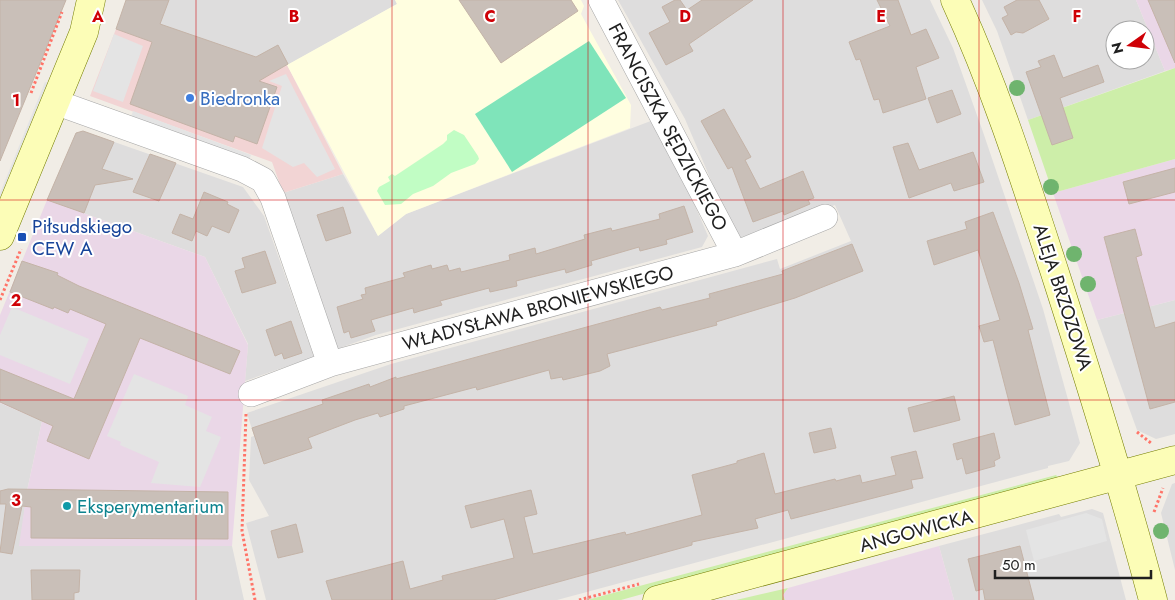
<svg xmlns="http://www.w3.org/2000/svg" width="1175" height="600" font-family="Jost,sans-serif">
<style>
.residential{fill:#dedddd;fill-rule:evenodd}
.commercial{fill:#f2d4d4}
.industrial{fill:#ead7e7}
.education{fill:#fffee0}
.grass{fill:#cdeea9}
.park{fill:#c1fdc4}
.pitch{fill:#7fe4ba}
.parking{fill:#e4e4e4}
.building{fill:#c9bfb8;stroke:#c4b3a7}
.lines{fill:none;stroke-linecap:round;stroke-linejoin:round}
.street-casing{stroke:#a7a7a7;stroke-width:26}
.secondary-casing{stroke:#747d00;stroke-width:29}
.path{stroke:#ff7468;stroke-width:3;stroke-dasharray:2.5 2.5;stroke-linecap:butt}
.street{stroke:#fff;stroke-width:25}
.secondary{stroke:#fcfdb7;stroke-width:28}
.tree{fill:#6fb46e}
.grid{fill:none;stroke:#cf0006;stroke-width:1;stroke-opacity:0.55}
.shop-dot{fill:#3f7fe0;stroke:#fff;stroke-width:2}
.transit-dot{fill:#1a4fb4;stroke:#fff;stroke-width:2}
.culture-dot{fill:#0f9aa8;stroke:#fff;stroke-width:2}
.labels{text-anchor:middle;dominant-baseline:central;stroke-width:4;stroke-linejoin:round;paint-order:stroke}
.shop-label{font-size:19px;fill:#366cbe;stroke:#fff;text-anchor:start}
.street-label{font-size:19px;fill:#202020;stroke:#fff}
.transit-label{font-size:19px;fill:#164399;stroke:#fff;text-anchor:start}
.culture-label{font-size:19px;fill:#0d838f;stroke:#fff;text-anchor:start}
.grid-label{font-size:16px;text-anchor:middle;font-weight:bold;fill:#cf0006;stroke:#fff;stroke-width:4;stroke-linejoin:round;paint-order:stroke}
</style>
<rect width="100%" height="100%" fill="#f1ede6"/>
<path class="residential" d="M126 0H395L397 4 259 81 205 60Z
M618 0H930L953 48 983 132 1043 309 1080 443 1069 461 1048 466V468L557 600H266L246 523 269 516 249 480 251 437 254 436 247 413 391 364 777 259 780 269 851 241 835 205 736 239 685 119Z
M982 0H1136L1165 71 1028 120 997 31ZM1115 30H1145V60H1115Z
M656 119 665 135 708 236 702 247 376 335 337 349 283 193 343 174 378 236 406 214Z
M83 131 243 187 264 216 314 357 245 381 248 344 205 257 47 200 76 133Z
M1175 300V434L1156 439 1137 430 1097 320Z
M0 403 42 421 27 491 20 546H232L244 600H0Z
M1175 483V570L1161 513 1172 484Z
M1092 509 1103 513 1126 600H954L939 546 1059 514 1061 517Z"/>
<path class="commercial" d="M116 29 259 80 287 65 343 174 283 193 272 162 90 96Z"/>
<path class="industrial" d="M1136 0H1175V68L1165 71Z
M1175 159V300L1097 320 1053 193Z
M47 200 205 257 248 345 232 546H19L27 491 42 421 0 403V315Z
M939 546 954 600H785L783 595 788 588Z"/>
<path class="education" d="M395 0H581L584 6 581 14 631 105 630 128 406 214 378 236 287 65 397 4Z"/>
<path class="grass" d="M1175 68V159L1053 193 1028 120Z
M1056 475 1059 478 621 600H587Z
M788 588 783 595 785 600H736Z"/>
<path class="park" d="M454 130 464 135 478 156 479 159 475 164 451 173 433 186 413 194 401 204 385 205 377 191 379 187 390 181 388 177 392 174 395 176 443 144 447 140V135Z"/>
<path class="pitch" d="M589 41 626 98 512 172 475 114Z"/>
<path class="parking" d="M114 34 143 46 123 102 93 91Z
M286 74 335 169 317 177 304 163 293 167 262 148 282 86 269 81Z
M45 82 53 85 0 215V193Z
M133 111 251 155 248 163 130 120Z
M12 307 89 339 70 384 0 355V335Z
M134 374 188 396 185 405 212 417 206 431 221 437 200 487 151 483 159 462 120 445 121 442 107 436Z
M1086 513 1102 519 1107 541 1034 561 1026 530Z"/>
<path class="building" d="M0 0H66L0 161Z
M126 0H169L160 24 256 57 278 45 288 64 259 81 277 87 257 144 235 136 233 142 130 104 152 42 116 29Z
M459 0H571L578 11 501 63Z
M675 0H680L687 10 702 0H753L689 44 693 51 666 65 649 33 670 22 662 7Z
M877 0H898L911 35 926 29 939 58 916 67 926 99 883 113 879 99 874 100 860 59 856 60 849 42 890 26Z
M1017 0H1039L1049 19 1023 33 1016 32 1011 35 1002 18 1008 15 1004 7Z
M1148 0H1175V63Z
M1054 55 1063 78 1098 65 1104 82 1060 98 1073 138 1052 145 1026 72 1041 67 1038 61Z
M952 90 961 114 937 123 928 98Z
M724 109 751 157 745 160 760 189 803 171 814 198 808 200 810 204 784 215 783 211 753 222 732 167 728 169 701 121Z
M83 131 114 142 102 169 133 179 95 185 84 213 47 200 76 133Z
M908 143 919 170 973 152 984 182 954 191 951 183 909 198 893 147Z
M150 154 176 163 159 201 133 192Z
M1175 168V192L1129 204 1123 182Z
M204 192 228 202 227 204 239 210 229 233 212 226 207 236 196 231 192 241 172 233 180 214 193 219Z
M684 206 693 232 666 240 667 244 640 251 639 247 591 261 592 265 566 273 565 269 516 281 517 286 490 292 489 288 440 301 442 305 420 311 414 313 413 308 371 320 375 331 351 338 349 331 344 333 337 307 363 299 361 295 366 294 365 288 405 277 403 273 431 265 432 269 447 265 449 271 460 268 461 272 510 260 509 255 535 248 536 254 585 239 584 235 611 228 612 231 660 219 659 214Z
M343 207 351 233 326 241 317 215Z
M993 212 1019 283 1033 329 1028 330 1050 415 1015 425 993 340 984 342 979 326 1000 320 978 250 934 265 927 241 967 229 965 222Z
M1135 229 1142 255 1136 257 1155 328 1175 322V402L1150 409 1104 237Z
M852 244 863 271 795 298 716 322 717 325 607 354 610 366 600 371 563 380 562 377 551 379 549 370 477 390 476 387 404 406V409L380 417 378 413 355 420 308 438 312 448 264 464 252 428 323 404 322 400 369 384 370 387 396 377V379L660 307 662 310 710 298 709 294 783 274 782 271Z
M265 251 276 283 242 293 235 271 245 268 242 258Z
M22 261 58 273 57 275 79 286 240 351 230 374 140 338 89 459 47 441 53 426 0 402V369L74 399 106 324 70 309 68 313 54 307 53 309 10 292Z
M291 321 302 353 284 359 282 353 275 356 266 330Z
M954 396 960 420 914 432 908 408Z
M831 428 836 448 814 453 809 433Z
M994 433 1000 458 994 461 995 466 966 474 962 458 957 460 953 444Z
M916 451 923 478 911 480 913 488 791 519 788 510 755 519 758 528 692 542V545L493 600H332L326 581 403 561 410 589 443 580 442 576 514 558 504 519 471 528 465 506 531 490 537 514 524 517 533 554 625 532 626 535 702 515 692 475 737 463V461L764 453 775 494 835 479 836 481 860 475 862 483 896 475 891 457Z
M8 489 228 492V539L31 538V507L22 506 12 554 0 552 6 504H0V491Z
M296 524 303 552 278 558 271 531Z
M1020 546 1034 600H985L983 589 976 591 968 559Z
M31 570H80L79 592 74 593V600H32Z"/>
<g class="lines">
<defs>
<path id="street" d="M601 0 735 254
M55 102 242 169 263 180 273 198 330 364
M251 394 330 364 735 254 825 217"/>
<path id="secondary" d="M955 0C996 89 1025 181 1055 273 1090 382 1124 490 1153 600
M0 236 84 32 91 0
M657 600 1175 460"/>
</defs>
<use href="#street" class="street-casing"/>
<use href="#secondary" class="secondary-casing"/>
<path class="path" d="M31 93 62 12
M0 300 21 249
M246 414 242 531 255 600
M1137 432 1151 443
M1154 512 1163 488
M579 600 639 584"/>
<use href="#street" class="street"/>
<use href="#secondary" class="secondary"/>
</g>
<g class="tree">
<circle cx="1017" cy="88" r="8"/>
<circle cx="1051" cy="187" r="8"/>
<circle cx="1074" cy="254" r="8"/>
<circle cx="1088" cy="284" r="8"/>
<circle cx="1161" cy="531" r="8"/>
</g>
<path class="grid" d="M196 0V600M392 0V600M588 0V600M783 0V600M979 0V600M0 200H1175M0 400H1175"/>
<circle class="shop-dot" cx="190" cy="98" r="5"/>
<rect class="transit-dot" x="17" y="232" width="10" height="10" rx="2.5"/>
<circle class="culture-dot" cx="67" cy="506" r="5"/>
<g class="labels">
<g class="shop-label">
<text x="200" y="98">Biedronka</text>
</g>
<g class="street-label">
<text transform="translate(668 127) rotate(62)">FRANCISZKA SĘDZICKIEGO</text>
<text transform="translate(1063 297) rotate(72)">ALEJA BRZOZOWA</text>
<text transform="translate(538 308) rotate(-15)">WŁADYSŁAWA BRONIEWSKIEGO</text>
<text transform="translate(916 531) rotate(-15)">ANGOWICKA</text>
</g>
<g class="transit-label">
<text x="32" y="226">Piłsudskiego<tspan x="32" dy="22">CEW A</tspan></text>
</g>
<g class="culture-label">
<text x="77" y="506">Eksperymentarium</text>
</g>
</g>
<g class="grid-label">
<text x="98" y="22">A</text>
<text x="294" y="22">B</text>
<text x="490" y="22">C</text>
<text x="685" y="22">D</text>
<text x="881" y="22">E</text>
<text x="1077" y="22">F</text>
<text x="16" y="106">1</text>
<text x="16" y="306">2</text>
<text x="16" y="506">3</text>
</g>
<g transform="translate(1130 45) rotate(256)"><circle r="24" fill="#ffffff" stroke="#a6a6a6"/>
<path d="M0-4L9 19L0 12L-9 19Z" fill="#cf0006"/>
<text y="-8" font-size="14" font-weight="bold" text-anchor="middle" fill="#202020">N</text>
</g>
<path d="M995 570v8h156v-8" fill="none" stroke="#202020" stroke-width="2.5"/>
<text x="1002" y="570" font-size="15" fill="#202020" stroke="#ffffff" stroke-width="4" paint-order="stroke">50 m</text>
</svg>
